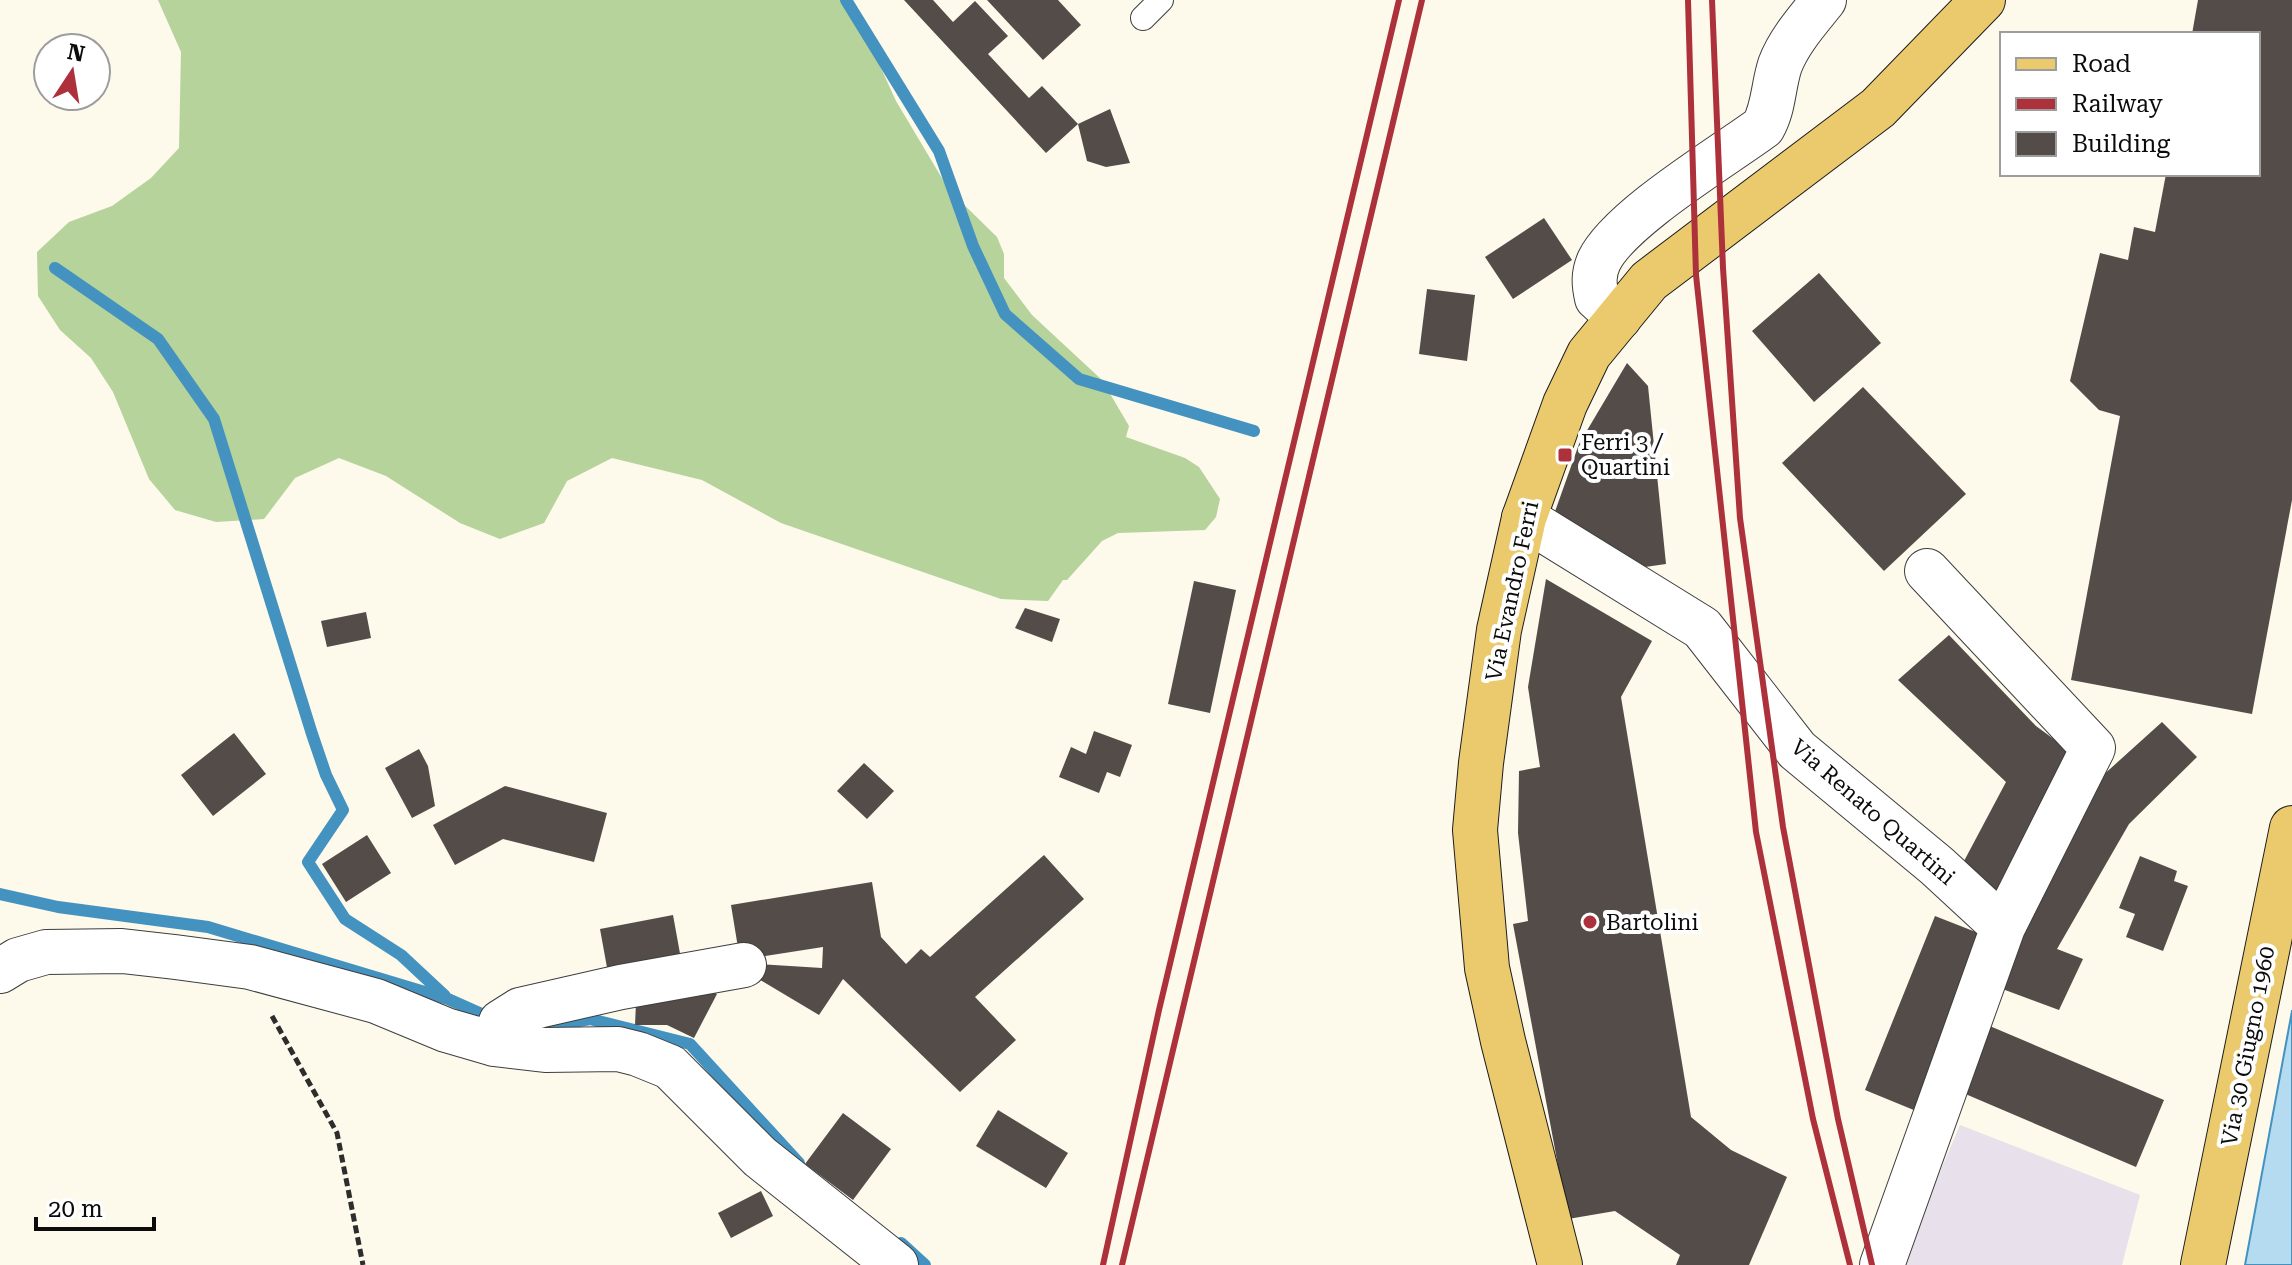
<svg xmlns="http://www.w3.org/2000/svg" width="2292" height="1265" font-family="'Roboto Serif',serif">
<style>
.industrial{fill:#e8e0ea}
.forest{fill:#b5d39a}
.water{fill:#b5dbf0;stroke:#4392c0;stroke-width:2}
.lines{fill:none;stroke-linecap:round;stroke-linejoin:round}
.stream{stroke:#4392c0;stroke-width:12}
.building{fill:#534c49}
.lane-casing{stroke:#3e3e3e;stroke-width:26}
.street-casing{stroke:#3e3e3e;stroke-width:46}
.primary-casing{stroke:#1c1c1c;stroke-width:46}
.path{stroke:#2d2d2d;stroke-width:5;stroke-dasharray:8 4;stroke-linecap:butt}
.lane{stroke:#fff;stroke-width:24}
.street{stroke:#fff;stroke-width:44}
.primary{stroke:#ebc96d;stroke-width:44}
.rail{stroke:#ad313b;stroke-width:6}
.poi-dot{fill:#ad313b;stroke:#fff;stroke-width:3}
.labels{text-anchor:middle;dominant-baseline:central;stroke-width:8;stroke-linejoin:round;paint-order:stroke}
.poi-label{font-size:22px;fill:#0b0b0b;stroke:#fff;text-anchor:start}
.street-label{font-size:22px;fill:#0b0b0b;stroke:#fff}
</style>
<rect width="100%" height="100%" fill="#fdf9eb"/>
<path class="industrial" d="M1960 1125 2140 1195 2122 1265H1900Z"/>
<path class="forest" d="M158 0H850L896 101 949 190 997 237 1004 254V278L1032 315 1102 380 1129 426 1126 437 1185 458 1199 467 1220 499 1216 517 1205 530 1118 533 1102 541 1067 580H1063L1048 601 1001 599 781 523 702 480 612 458 567 481 544 523 500 539 460 523 386 476 339 458 295 478 264 519 216 522 175 510 149 479 113 392 91 358 60 330 38 296 37 252 69 222 112 206 151 178 179 148 181 52Z"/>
<path class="water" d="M2292 1010V1265H2245L2292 1011Z"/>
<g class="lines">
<path class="stream" d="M846 0 939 151 973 246 1005 314 1079 379 1254 431
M55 268 158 339 214 419 312 734 326 775 343 810 308 862 345 919 401 955 445 996
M0 894 58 907 208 927 448 999 495 1020
M530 1030 590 1019 690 1044 799 1163
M901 1243 925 1265"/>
</g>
<path class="building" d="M904 0H933L953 22 975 1 1008 36 988 54 1029 98 1042 86 1078 124 1046 153Z
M987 0H1058L1081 25 1043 60Z
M2198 0H2292V500L2252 714 2071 680 2120 416 2099 410 2070 381 2100 253 2128 260 2134 227 2155 232 2166 174H2258V34H2192Z
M1110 109 1130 163 1106 167 1087 161 1078 124Z
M1544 218 1572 260 1513 299 1485 257Z
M1819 273 1881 343 1814 402 1752 331Z
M1427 289 1475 295 1467 361 1419 354Z
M1627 363 1648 386 1666 564 1631 569 1552 520 1579 444Z
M1863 387 1966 494 1884 571 1782 463Z
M1546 579 1652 641 1621 697 1691 1117 1731 1150 1787 1177 1749 1265H1676L1680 1255 1615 1211 1568 1219 1513 924 1528 921 1518 833 1519 771 1540 767 1528 687Z
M1194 581 1236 590 1210 713 1168 704Z
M1025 608 1060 619 1052 642 1015 628Z
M366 612 371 638 327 647 321 621Z
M1949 635 2036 726 2074 754 2002 901 1955 878 2006 782 1898 680Z
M2162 722 2197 757 2129 824 2057 949 2083 959 2059 1010 1997 987 2090 787Z
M1094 731 1132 745 1120 777 1107 772 1099 793 1059 777 1071 747 1086 754Z
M234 733 266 774 213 816 181 775Z
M419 749 428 766 435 806 412 818 385 768Z
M864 763 894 791 867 819 837 791Z
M505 786 607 813 594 862 503 839 455 865 433 825Z
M367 835 391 873 346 902 322 864Z
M1044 855 1084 899 975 997 1016 1040 960 1092 843 979 819 1015 752 975 759 964 822 968 823 947 740 960 731 905 872 882 881 937 906 964 921 949 930 957Z
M2140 856 2177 871 2174 881 2188 886 2163 951 2126 937 2135 914 2119 908Z
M673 915 681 959 608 973 600 929Z
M1935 916 1991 938 1921 1113 1865 1090Z
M704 987 717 994 694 1038 667 1025H635L636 1003Z
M1985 1024 2164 1100 2136 1167 1956 1090Z
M998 1110 1068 1153 1046 1188 976 1146Z
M843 1113 891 1149 853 1200 805 1164Z
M761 1191 773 1216 731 1238 718 1213Z"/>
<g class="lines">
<defs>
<path id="lane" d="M1143 18 1161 0"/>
<path id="street" d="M1619 318 1597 298C1594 285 1593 274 1599 261 1619 219 1722 157 1763 127 1774 108 1773 86 1780 65 1789 41 1808 20 1824 0
M1524 518 1702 628 1797 750 1937 866 2003 927
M0 971 18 960 46 952 122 951 175 957 250 967 376 1001 446 1030 494 1044 545 1050 618 1049 638 1054 670 1067 760 1157 896 1265
M494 1044 501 1022 520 1010 621 987 744 965
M1882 1265 2003 927 2093 748 1927 571"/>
<path id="primary" d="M1560 1265 1503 1041 1487 968 1475 830 1481 763 1499 630 1524 518 1565 404 1589 354 1649 281 1878 108 1983 0
M2203 1265 2292 828"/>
</defs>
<use href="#lane" class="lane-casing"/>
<use href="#street" class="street-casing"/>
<use href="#primary" class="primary-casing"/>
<path class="path" d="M272 1016 337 1133 363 1265"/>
<use href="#lane" class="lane"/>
<use href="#street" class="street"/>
<use href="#primary" class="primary"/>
<path class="rail" d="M1688 0 1696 275 1756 832 1813 1119 1850 1265
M1712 0 1723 268 1740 518 1783 827 1838 1119 1872 1265
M1103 1265 1159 1010 1399 0
M1122 1265 1422 0"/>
</g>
<g class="poi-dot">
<rect x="1557" y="447" width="16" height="16" rx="4"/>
<circle cx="1590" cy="922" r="8"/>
</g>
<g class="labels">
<g class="poi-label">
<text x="1581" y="442">Ferri 3 /<tspan x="1581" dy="25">Quartini</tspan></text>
<text x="1606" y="922">Bartolini</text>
</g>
<g class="street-label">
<text transform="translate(1512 591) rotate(-78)">Via Evandro Ferri</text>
<text transform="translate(1873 812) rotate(41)">Via Renato Quartini</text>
<text transform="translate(2248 1046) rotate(-79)">Via 30 Giugno 1960</text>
</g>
</g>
<rect x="2000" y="32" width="260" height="144" fill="#ffffff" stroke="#9d9d9d" stroke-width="2"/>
<rect x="2016" y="58" width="40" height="12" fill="#ebc96d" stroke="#9d9d9d" stroke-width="2"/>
<text x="2072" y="72" font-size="24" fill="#0b0b0b">Road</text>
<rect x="2016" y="98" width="40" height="12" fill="#ad313b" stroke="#9d9d9d" stroke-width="2"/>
<text x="2072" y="112" font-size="24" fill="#0b0b0b">Railway</text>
<rect x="2016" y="132" width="40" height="24" fill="#534c49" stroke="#9d9d9d" stroke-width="2"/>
<text x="2072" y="152" font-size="24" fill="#0b0b0b">Building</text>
<g transform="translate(72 72) rotate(12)"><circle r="38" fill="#ffffff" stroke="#9d9d9d" stroke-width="2"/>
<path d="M0-6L14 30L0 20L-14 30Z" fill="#ad313b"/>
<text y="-12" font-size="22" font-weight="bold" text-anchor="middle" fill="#0b0b0b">N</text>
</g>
<path d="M36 1217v12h118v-12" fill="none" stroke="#0b0b0b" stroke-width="4"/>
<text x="48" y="1217" font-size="24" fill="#0b0b0b" stroke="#ffffff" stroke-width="6" paint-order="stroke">20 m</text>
</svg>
